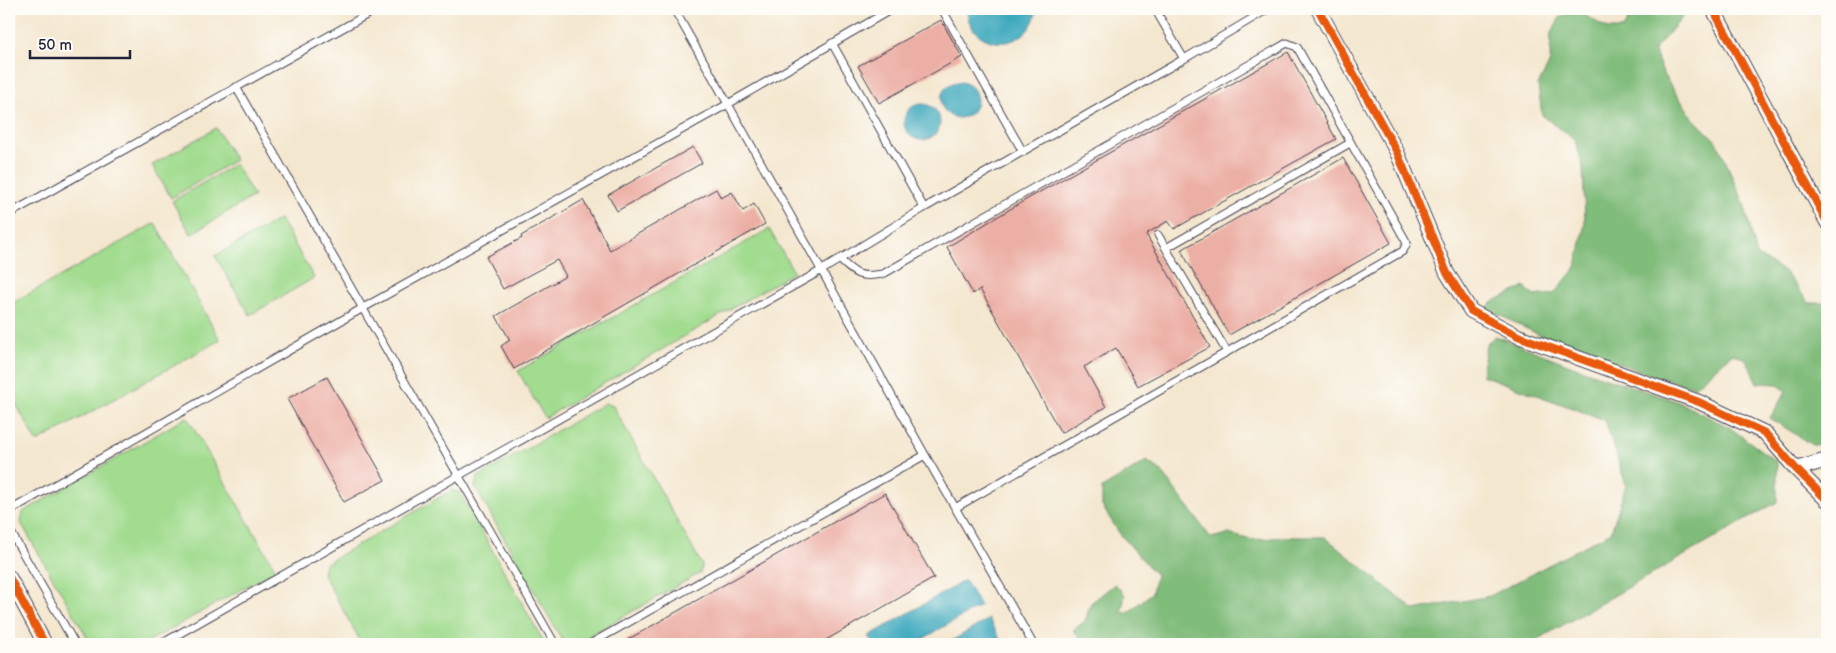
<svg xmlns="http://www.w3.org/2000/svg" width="1836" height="653" font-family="'Balsamiq Sans',sans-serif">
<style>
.green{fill:#a1dc8f;stroke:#627f65}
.forest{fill:#80bc7a;stroke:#516f5a}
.water{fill:#3da9bd;stroke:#30667c}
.building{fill:#ecafa5}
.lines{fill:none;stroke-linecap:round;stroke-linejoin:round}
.service-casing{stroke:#424051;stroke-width:9}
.minor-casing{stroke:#424051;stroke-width:16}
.service{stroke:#fff;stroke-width:7}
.minor{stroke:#fff;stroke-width:14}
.cycleway-casing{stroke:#fdfcf7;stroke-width:11}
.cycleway{stroke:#e8590c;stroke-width:8}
</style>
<rect width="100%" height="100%" fill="#fdfcf7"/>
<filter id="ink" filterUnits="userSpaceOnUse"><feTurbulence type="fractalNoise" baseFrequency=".02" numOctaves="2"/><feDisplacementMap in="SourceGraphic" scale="10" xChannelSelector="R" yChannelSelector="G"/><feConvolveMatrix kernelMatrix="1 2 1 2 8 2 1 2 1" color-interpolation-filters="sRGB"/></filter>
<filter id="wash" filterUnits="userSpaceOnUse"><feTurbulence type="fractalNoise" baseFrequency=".0096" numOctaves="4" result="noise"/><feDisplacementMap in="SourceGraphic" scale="20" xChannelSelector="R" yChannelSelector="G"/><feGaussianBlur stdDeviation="1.12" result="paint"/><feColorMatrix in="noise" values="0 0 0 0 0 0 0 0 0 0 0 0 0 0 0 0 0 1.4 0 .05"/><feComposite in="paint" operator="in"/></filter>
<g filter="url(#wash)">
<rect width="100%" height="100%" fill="#f4e7cf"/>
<path class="green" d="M216 128 235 160 171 198 152 165Z
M235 164 254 196 191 234 172 201Z
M280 219 314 278 250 315 215 256Z
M155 223 220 340 37 442 9 391V305Z
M769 229 794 272 545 418 518 371Z
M605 403 613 406 702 565 700 573 575 644H569L562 640 475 487 478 477Z
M187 417 276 570 144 644H91L21 523 23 512Z
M452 490 460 493 545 644H362L323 574 325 564Z"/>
<path class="forest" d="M1634 9H1687L1681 19 1654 50 1664 76 1693 118 1717 142 1744 203 1757 256 1784 271 1809 303H1827V444L1812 445 1770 418 1786 391 1777 384 1757 383 1746 359 1732 354 1694 387 1655 376 1547 339 1486 308 1498 299 1525 287 1534 296 1554 294 1576 267 1585 223 1583 167 1575 140 1542 115 1538 85 1550 62 1551 33 1561 16 1578 11 1608 29H1623Z
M1495 336 1591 373 1676 401 1729 427 1777 462V502L1530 644H1085L1073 630 1085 621 1091 603 1115 584 1125 595 1121 613 1130 611 1152 593 1156 575 1120 534 1102 506V488L1147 461 1162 472 1211 538 1228 534 1252 540 1283 537H1325L1414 610 1490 596 1611 532 1626 485 1605 420 1482 375 1486 345Z"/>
<path class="water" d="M967 9H1037C1029 56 968 51 967 9Z
M941 100a18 18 0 1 1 36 0a18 18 0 1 1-36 0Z
M904 122a18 18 0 1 1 36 0a18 18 0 1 1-36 0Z
M965 580 980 606 914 644H874L869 636Z
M989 619 1003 644H946Z"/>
<g id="blocks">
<path class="building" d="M941 20 962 57 879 103 858 66Z
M1288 52 1336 139 1174 229 1168 221 1146 234 1210 347 1138 386 1116 348 1084 367 1106 407 1061 433 980 289 973 294 947 247 1022 202Z
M693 147 702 163 617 211 608 195Z
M1343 158 1391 243 1229 335 1181 250Z
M716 189 721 198 732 192 743 211 754 204 765 224 514 369 501 346 510 340 496 316 566 276 557 260 503 289 486 257 522 238 521 236 583 200 610 250Z
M327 377 385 480 344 502 287 399Z
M885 493 934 578 819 644H620Z"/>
</g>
</g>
<g filter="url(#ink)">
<use href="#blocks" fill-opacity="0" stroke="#424051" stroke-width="1"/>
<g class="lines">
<defs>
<path id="service" d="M892 9 728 104 925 455 1033 644
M942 9 1023 152
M832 43 924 208
M1184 59 1268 9
M236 87 555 644
M9 214 377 9
M1158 235 1227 352
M1166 248 1350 143
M839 259C856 275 859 278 883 274L1287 43 1297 47 1407 243 1403 251 955 508
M9 511 363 308 728 104 674 9
M9 529 75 644
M161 644 822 270 924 208 1184 59 1155 9
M590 644 925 455"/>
<path id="minor" d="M1318 9 1397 152 1447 273 1471 311 1518 336 1699 402 1765 433 1796 469 1827 500
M1713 9 1827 222
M1796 469 1827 460
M9 577 45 644"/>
</defs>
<use href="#service" class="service-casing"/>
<use href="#minor" class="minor-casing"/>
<use href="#service" class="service"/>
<use href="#minor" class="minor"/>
<defs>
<path id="cycleway" d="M1318 9 1397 152 1447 273 1471 311 1518 336 1699 402 1765 433 1796 469 1827 500
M1713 9 1827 222
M9 577 45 644"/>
</defs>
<use href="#cycleway" class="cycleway-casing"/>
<use href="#cycleway" class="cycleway"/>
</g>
</g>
<rect width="1836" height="653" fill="none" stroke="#fdfcf7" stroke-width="30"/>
<path d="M30 50v8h100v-8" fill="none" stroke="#22223b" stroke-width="2.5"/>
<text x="38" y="50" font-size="15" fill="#22223b" stroke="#fdfcf7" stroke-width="4" paint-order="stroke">50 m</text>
</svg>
